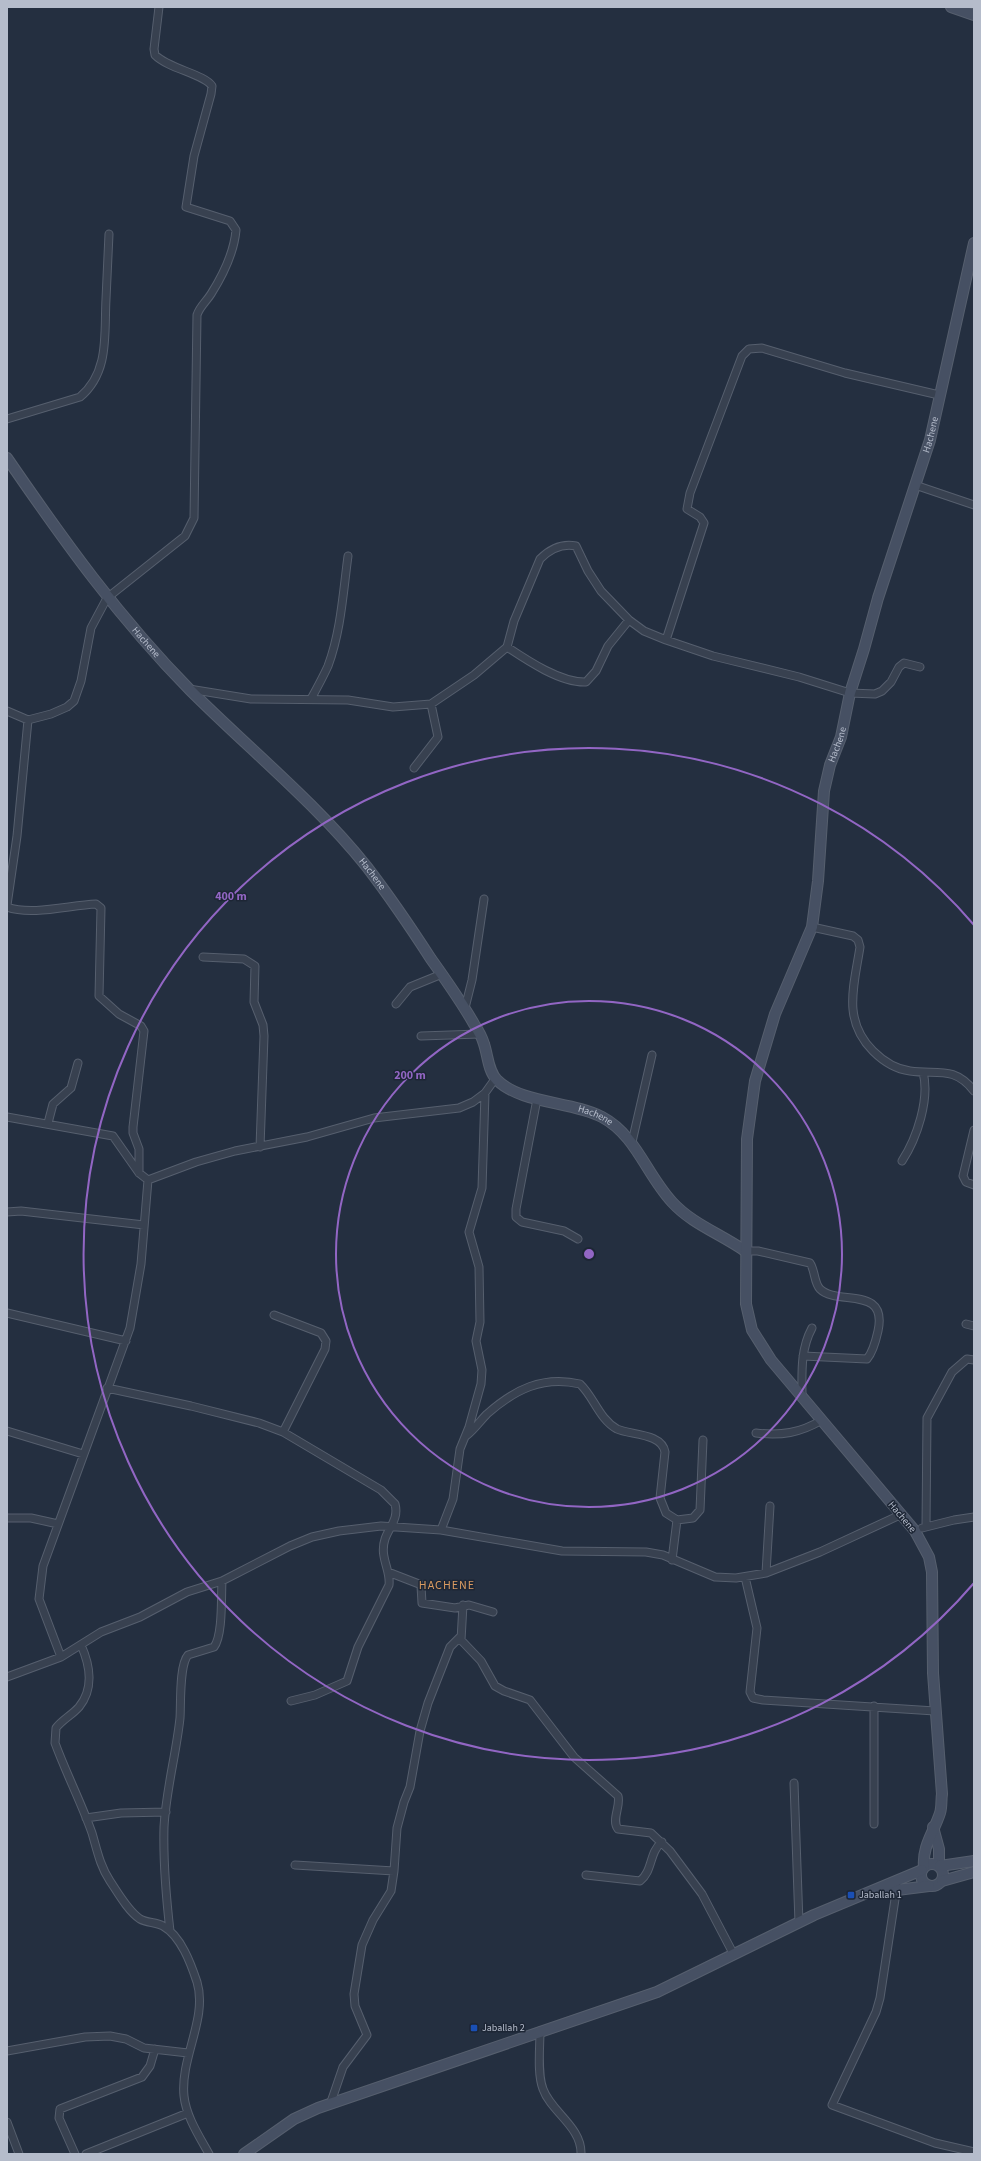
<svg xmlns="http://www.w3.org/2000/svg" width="981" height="2161" font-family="'Source Sans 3',sans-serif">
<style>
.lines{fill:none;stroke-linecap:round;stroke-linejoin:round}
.street-casing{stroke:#565f6e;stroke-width:9}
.secondary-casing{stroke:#565f6e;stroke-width:12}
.street{stroke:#384150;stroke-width:7}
.secondary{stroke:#465063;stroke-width:10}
.ring{fill:none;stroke:#9266c4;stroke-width:2}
.transit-dot{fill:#1a4fb4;stroke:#1d2635;stroke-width:1.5}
.labels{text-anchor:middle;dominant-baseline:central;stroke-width:3;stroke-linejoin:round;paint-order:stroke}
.street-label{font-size:10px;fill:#b5bccb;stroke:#1d2635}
.poi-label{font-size:10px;fill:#b5bccb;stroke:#1d2635;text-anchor:start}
.quarter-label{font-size:12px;letter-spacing:1px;fill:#d99b61;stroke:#1d2635}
.centre{fill:#9266c4;stroke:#1d2635;stroke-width:2}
.ring-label{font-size:12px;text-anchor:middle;font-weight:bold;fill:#9266c4;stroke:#1d2635;stroke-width:3;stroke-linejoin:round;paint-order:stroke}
</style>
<rect width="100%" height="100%" fill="#242f40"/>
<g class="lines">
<defs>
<path id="street" d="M7 419 80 397C110 372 104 333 106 299 107 277 108 255 109 234
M915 485 974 505
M666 640 704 523 700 517 687 509 690 493 742 356 749 349 762 348 845 373 939 395
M507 647C528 661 561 683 586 682L596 671 608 646 629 620
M189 689 251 699 348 700 393 707 431 704 474 675 507 647 514 621 540 559C550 549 561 543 576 546L588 571 601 591 629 620 644 631 666 640 713 656 799 677 850 693 875 694 882 691 891 682 899 667 904 663 920 667
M311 699C317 688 323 677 328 666 341 631 343 593 348 556
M7 711 28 720
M414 768 438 737 431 704
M7 905 17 836 28 720 51 714 67 707 74 701 81 681 91 628 107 598 185 536 194 518 197 315C200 306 206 302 211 294 223 275 234 253 236 230L230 221 186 207 194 156 211 94 212 86C204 74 169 69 155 55L154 49 159 7
M7 907C32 916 70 905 96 904L101 908 99 996 119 1014 141 1026 144 1031 133 1127V1133L139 1149V1173
M812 927 853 936 858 940 860 947C854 986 842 1020 873 1051 883 1061 895 1069 910 1071 936 1075 954 1065 974 1091
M203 957 244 959 255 966 254 1002 263 1025 264 1036 260 1147
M396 1004 410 987 442 974
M465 1008 472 980 484 899
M421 1036 479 1034
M537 1099 516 1209V1217L522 1222 564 1231 578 1239
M7 1117 113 1136 139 1173 148 1180
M48 1123 53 1104 71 1088 78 1063
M974 1130 963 1176 966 1182 974 1185
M632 1142 652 1055
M902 1161C917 1138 930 1099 923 1072
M7 1212 21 1211 144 1225
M745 1251H758L810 1263C815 1270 814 1283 820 1289 837 1306 888 1285 878 1331 876 1340 873 1352 867 1359L803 1356
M7 1313 126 1341
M274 1315 321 1333 326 1341 325 1349 283 1432
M966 1324 974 1326
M107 1388 191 1406 259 1423 283 1432 381 1490 395 1504C399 1519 389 1527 385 1539 379 1557 391 1570 389 1585L358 1647 347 1681 315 1695 291 1701
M802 1398C802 1374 800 1350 812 1328
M7 1431 83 1454
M756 1433C781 1436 800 1433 822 1420
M466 1436C474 1430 480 1421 487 1414 514 1390 543 1375 580 1384 594 1397 599 1419 617 1429 630 1435 662 1433 665 1452L660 1498 666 1513 677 1520 672 1560
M7 1518H31L58 1524
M677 1520 693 1518 700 1510 703 1440
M926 1526 927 1418 952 1372 967 1359 974 1360
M922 1528 954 1520 974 1517
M441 1530 453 1499 460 1449 469 1427 481 1384 482 1370 476 1341 480 1322 479 1267 469 1232 482 1188 485 1093
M388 1572 419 1584 421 1586 422 1603 455 1608 469 1605 493 1612
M766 1573 770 1506
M745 1577 757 1628 750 1692 753 1698 763 1700 935 1711
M463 1605 461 1640 481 1661 495 1686 504 1691 530 1700 574 1757 618 1796C621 1806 611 1820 618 1829L651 1833 670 1851 702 1894 734 1955
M81 1645C90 1665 94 1689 79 1707 72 1715 62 1720 56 1728L55 1743C66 1773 81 1802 92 1833 97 1850 100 1866 110 1881 118 1893 128 1911 140 1919 147 1923 156 1922 163 1926 181 1936 191 1964 197 1982 208 2018 180 2058 184 2096 186 2116 199 2136 209 2154
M61 1657 39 1599 43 1566 130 1328 141 1264 148 1180 196 1162 235 1151 307 1137 374 1118 459 1108 473 1102 485 1093 495 1079
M7 1677 61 1657 101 1632 140 1617 187 1592 222 1581 290 1546 312 1537 339 1531 381 1526 441 1530 562 1551 646 1552 663 1555 715 1577 736 1578 766 1573 820 1552 900 1515
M874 1706V1824
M794 1783 799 1923
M86 1818 121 1813 166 1812
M295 1865 394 1871
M586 1875 640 1881C653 1871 649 1852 662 1842
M897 1886 880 1998 876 2012 832 2105 935 2143 974 2152
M170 1931C166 1896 163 1862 164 1827 166 1790 176 1755 180 1718 181 1704 179 1665 188 1655L214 1647C223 1635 221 1597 222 1581
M540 2031C540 2047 537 2074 543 2089 551 2112 582 2127 581 2154
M7 2051 85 2037 110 2036 126 2039 144 2048 188 2053
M331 2102 343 2067 367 2035 355 2006 354 1994 362 1945 373 1920 391 1891 394 1871 397 1828 404 1802 410 1787 420 1731 428 1703 450 1647 461 1636
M7 2122 19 2154
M75 2154 59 2118 60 2109 142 2077 150 2066 155 2049
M86 2154 188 2113"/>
<g id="secondary">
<path d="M951 7 974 15"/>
<path id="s1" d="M7 458C64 541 119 618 190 690 249 749 315 802 367 867 390 897 411 928 431 959 446 980 461 1001 474 1024 478 1030 482 1037 484 1044 488 1056 488 1071 497 1080 521 1104 572 1101 602 1117 636 1135 646 1174 672 1202 692 1224 721 1234 745 1251"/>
<path d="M933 1827 939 1849V1865"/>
<circle cx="932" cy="1875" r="11"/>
<path d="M940 1866 974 1861"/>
<path id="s2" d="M924 1867C922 1846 934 1832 940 1813 942 1807 941 1800 942 1794L933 1673 932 1572 929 1557 915 1531 771 1360 752 1330 746 1304 747 1139 755 1081 775 1014 812 927 818 881 824 791 830 765 841 737 850 693 864 649 878 598 930 440 974 243"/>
<path d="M942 1881 974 1872"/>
<path d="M879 1890H897L929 1886"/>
<path d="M244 2154 294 2119 318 2108 657 1992 814 1915 922 1870"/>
</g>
</defs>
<use href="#street" class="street-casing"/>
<use href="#secondary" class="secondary-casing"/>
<use href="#street" class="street"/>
<use href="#secondary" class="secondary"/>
</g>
<g class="ring">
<circle cx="589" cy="1254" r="253"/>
<path d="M974 1583A506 506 0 1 1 974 925"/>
</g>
<g class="transit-dot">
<rect x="847" y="1891" width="8" height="8" rx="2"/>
<rect x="470" y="2024" width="8" height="8" rx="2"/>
</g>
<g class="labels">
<g class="street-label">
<text stroke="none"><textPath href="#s2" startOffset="1526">Hachene</textPath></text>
<text stroke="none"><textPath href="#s1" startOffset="231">Hachene</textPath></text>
<text stroke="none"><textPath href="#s2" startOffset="1202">Hachene</textPath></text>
<text stroke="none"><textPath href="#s1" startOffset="555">Hachene</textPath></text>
<text stroke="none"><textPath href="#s1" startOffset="903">Hachene</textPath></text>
<text transform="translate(902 1517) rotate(50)">Hachene</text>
</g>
<g class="poi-label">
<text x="859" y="1895">Jaballah 1</text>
<text x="482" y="2028">Jaballah 2</text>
</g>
<g class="quarter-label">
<text x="447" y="1585">HACHENE</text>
</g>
</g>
<circle cx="589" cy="1254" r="6" class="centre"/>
<g class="ring-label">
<text x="231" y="900">400 m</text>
<text x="410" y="1079">200 m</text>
</g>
<rect width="981" height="2161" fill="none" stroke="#b5bccb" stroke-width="16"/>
</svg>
